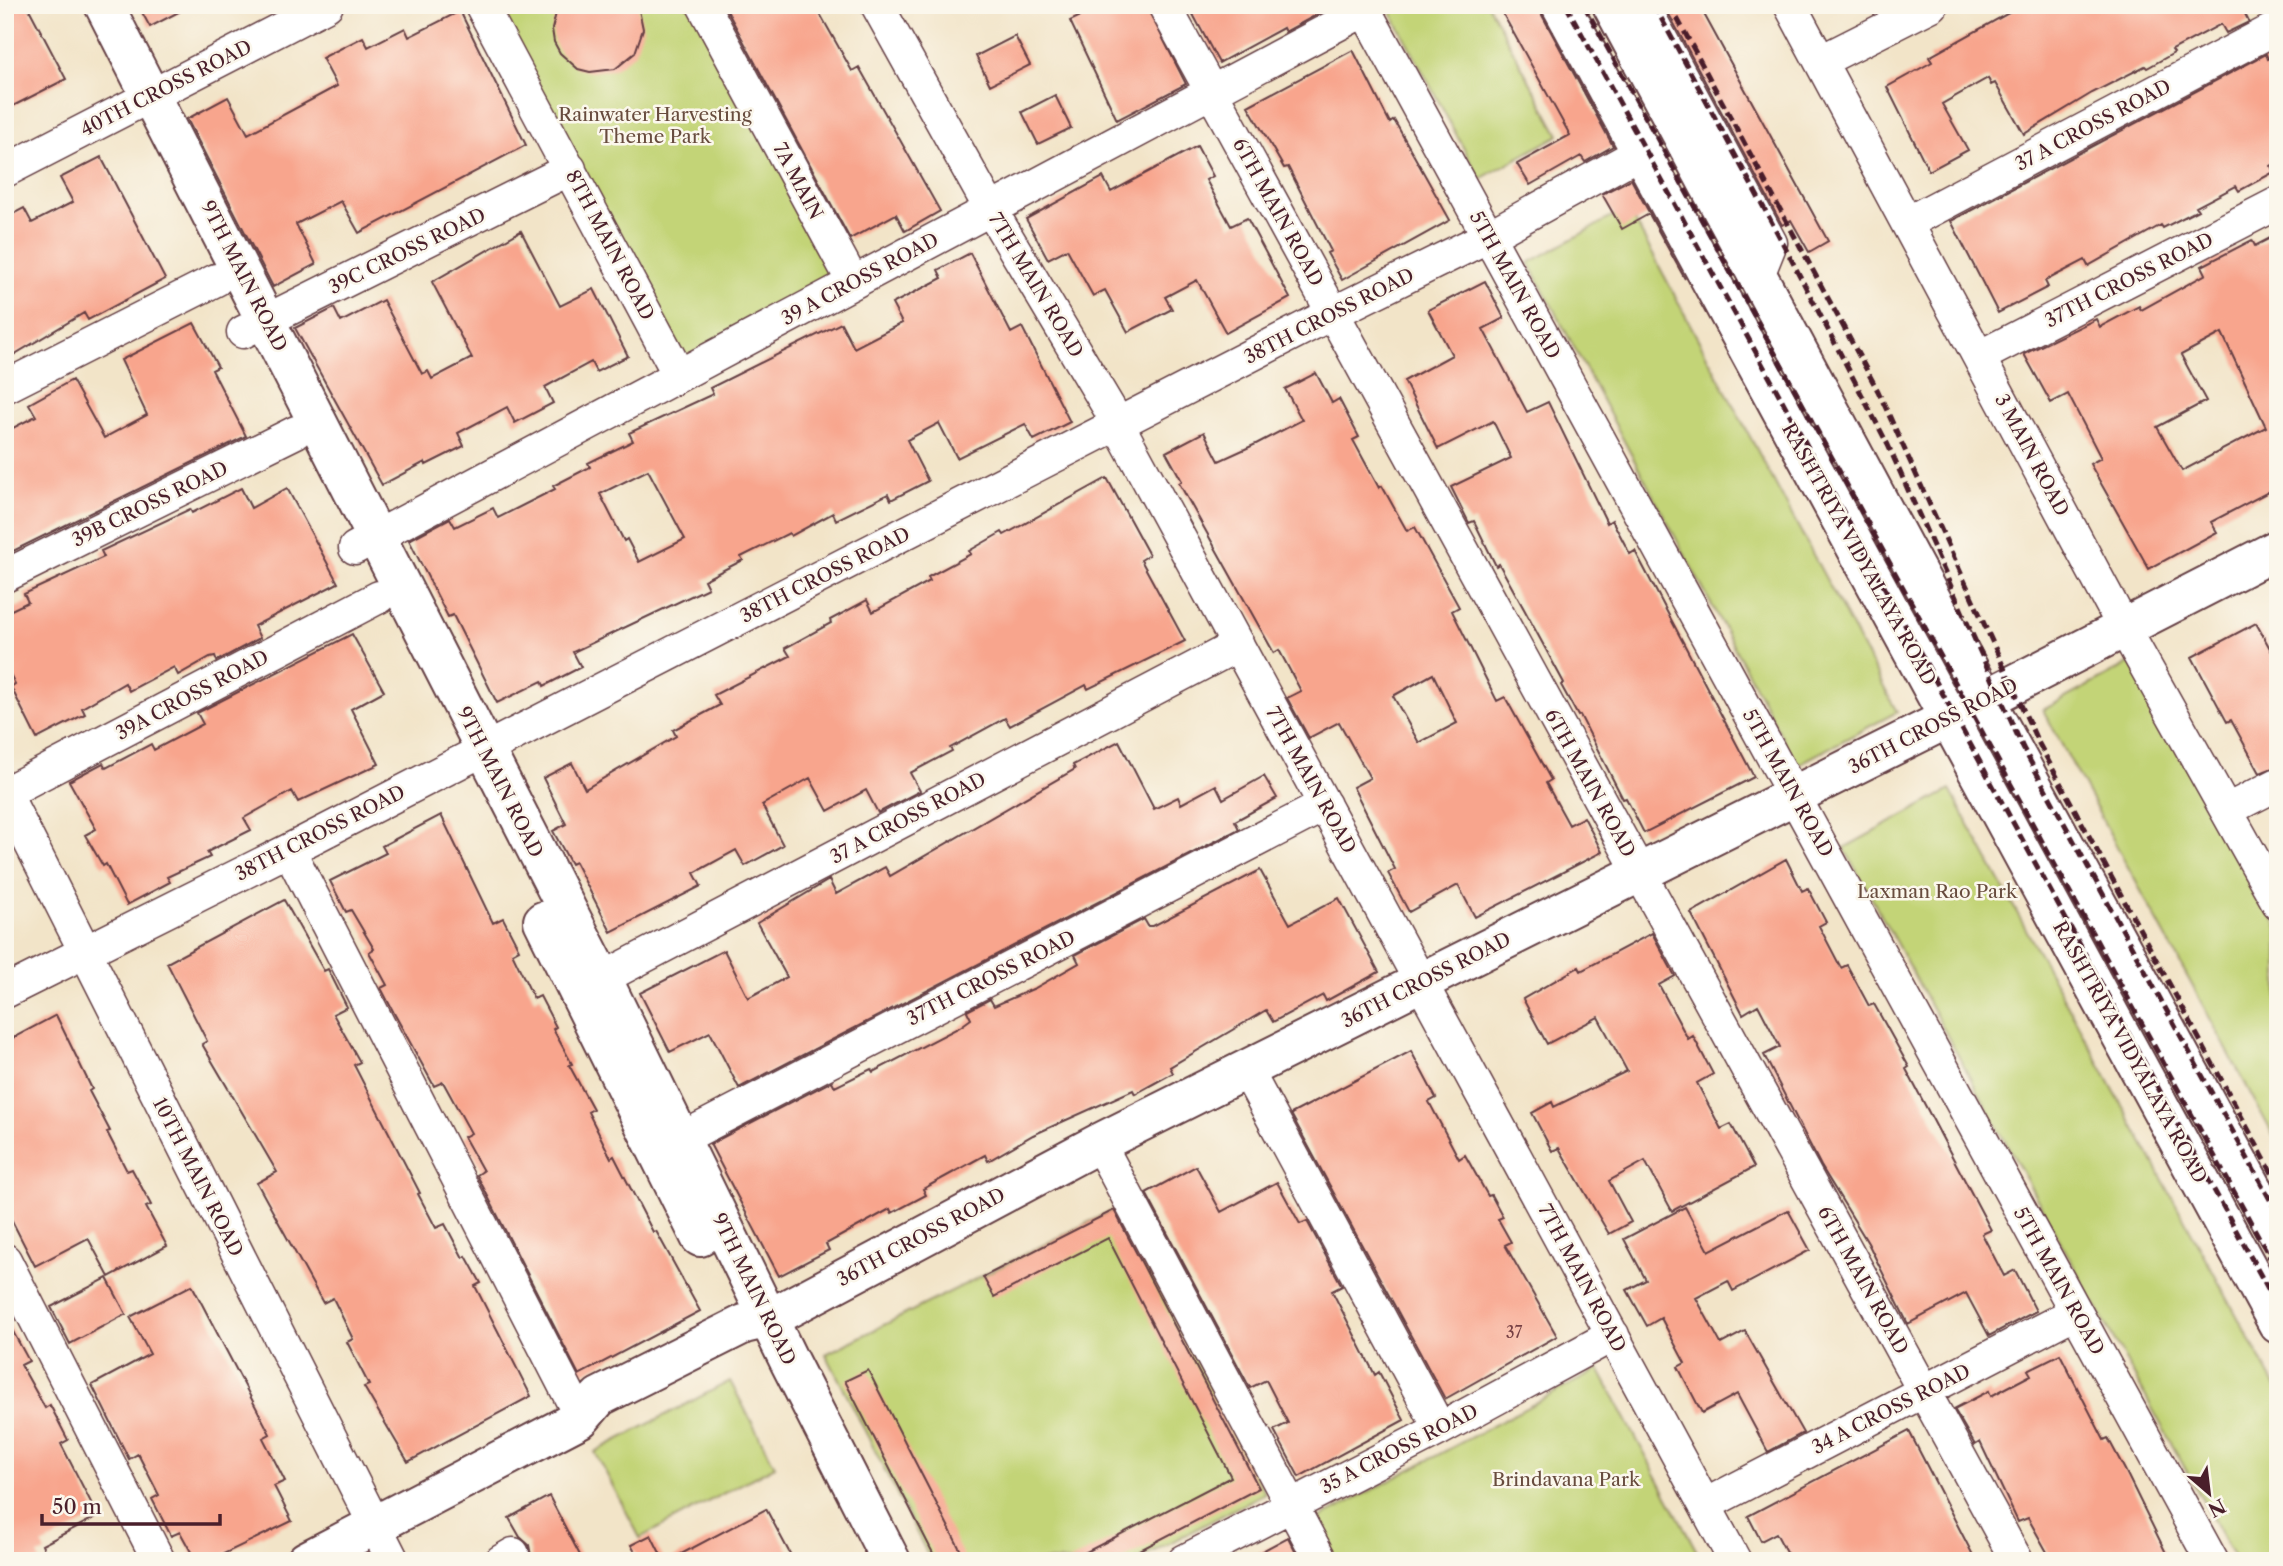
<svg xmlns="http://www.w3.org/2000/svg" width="2283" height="1566" font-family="'Libre Caslon Text',serif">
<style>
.green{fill:#c3d477;stroke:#867a51;stroke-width:2}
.building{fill:#f8a58d;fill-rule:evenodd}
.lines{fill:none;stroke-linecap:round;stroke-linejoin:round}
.minor-casing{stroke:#633d43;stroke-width:35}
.major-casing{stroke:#633d43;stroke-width:42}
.minor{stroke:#fff;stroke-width:32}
.major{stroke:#fff;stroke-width:38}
.rail{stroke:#4a1f2b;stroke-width:5;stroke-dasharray:10 5;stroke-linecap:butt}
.labels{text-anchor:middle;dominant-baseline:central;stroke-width:5;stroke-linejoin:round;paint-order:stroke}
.number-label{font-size:16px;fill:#764044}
.street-label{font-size:19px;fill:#4a1f2b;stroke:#fbf7ec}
.park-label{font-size:19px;fill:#684c3e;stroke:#fbf7ec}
</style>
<rect width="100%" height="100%" fill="#fbf7ec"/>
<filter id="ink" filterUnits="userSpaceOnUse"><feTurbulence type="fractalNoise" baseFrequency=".0143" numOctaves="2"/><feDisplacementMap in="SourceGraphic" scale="14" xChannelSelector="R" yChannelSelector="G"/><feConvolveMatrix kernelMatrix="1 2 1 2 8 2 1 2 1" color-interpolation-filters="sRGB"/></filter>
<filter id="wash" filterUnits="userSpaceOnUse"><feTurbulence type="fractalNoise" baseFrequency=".00686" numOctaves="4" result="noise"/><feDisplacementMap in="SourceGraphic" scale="28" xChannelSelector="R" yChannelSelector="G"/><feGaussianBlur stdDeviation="1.57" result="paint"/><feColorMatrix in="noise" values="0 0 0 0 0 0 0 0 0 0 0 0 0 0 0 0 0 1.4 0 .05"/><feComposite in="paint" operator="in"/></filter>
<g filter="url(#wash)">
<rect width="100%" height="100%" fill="#f2e4c8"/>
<path class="green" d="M486 5H695L840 276 678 363Z
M1387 5H1488L1559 135 1480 179Z
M1628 208 1897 712 1797 765 1529 263Z
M2134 661 2278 927V1144L2043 710Z
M1950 790 2278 1391V1561H2236L1844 848Z
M1117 1208 1265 1493 1135 1561H931L826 1354Z
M1599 1369 1702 1561H1333L1312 1522Z
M730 1381 775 1466 640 1538 595 1452Z"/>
<g id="blocks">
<path class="building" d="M5 5H27L66 79 5 110Z
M138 5H192L150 27Z
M558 5H638L643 29 635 53 615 69 590 72 578 69 560 53 554 42 552 29Z
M724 5H815L852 71 859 67 940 211 905 231 896 214 850 239Z
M1104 5H1146L1186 84 1117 120 1070 21Z
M1188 5H1335L1285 32 1283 28 1219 63Z
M1498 5H1539L1542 15 1613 146 1585 162 1581 156 1530 185 1517 164 1570 135Z
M1664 5H1699L1828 241 1809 252 1791 220 1782 225Z
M2023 5H2257L2244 12 2249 22 2226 33 2221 24 2172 50 2174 53 2147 68 2145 66 2092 93 2024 134 1995 83 1991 85 1988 78 1942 104 1968 150 1929 171 1887 87 1932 62 1929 57Z
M460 11 526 145 359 233 341 201 296 224 316 264 273 287 187 119 228 97 248 134 337 86 322 58 363 37 368 47 405 28 409 37Z
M1015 36 1030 65 990 85 976 56Z
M1353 50 1390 123 1394 120 1450 220 1342 280 1327 253 1331 251 1288 167 1284 168 1248 106Z
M2266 54 2268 59 2278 54V162L2271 166 2274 172 2239 191 2236 186 2196 207 2198 210 2163 228 2161 225 2088 266 2085 260 2045 281 2048 287 1998 313 1951 221Z
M1055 95 1071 128 1038 144 1022 112Z
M1197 146 1213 176 1206 180 1231 226 1247 218 1290 298 1226 333 1197 280 1165 297 1172 309 1128 332 1105 290 1093 296 1067 249 1048 259 1026 219 1103 177 1111 192Z
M101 157 165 279 88 320 84 313 5 360V218L24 208 32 223 73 202 60 178Z
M1631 179 1685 279 1649 214 1622 229 1602 194Z
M521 231 560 306 594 289 628 356 596 372 591 362 545 387 553 403 515 423 507 407 458 433 464 446 426 465 425 462 382 485 295 328 334 308 341 322 383 300 422 374 428 371 432 379 472 358 432 282Z
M2278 234V487L2211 522 2217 532 2149 569 2090 464 2101 458 2068 394 2051 403 2024 354 2096 319 2100 327 2139 306 2141 310 2206 274 2202 266 2252 240 2255 246ZM2222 333 2266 427 2182 471 2157 427 2206 401 2181 355Z
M970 253 1011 333 1022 327 1070 422 1034 440 1025 424 957 458 939 423 907 440 928 481 891 500 888 494 836 520 833 513 791 536 789 533 741 557 743 560 704 580 708 588 573 652 581 667 544 686 542 681 497 703 453 615 448 617 409 540 450 518 455 527 493 508 498 518 555 489 553 486 590 467 588 463 633 441 629 433 713 394 710 388 841 323 854 348 902 323 892 304 942 278 938 270ZM648 470 685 539 639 562 627 539 624 541 600 494Z
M1485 281 1504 318 1483 329 1527 412 1548 402 1607 523 1612 520 1630 554 1635 551 1754 777 1644 833 1626 798 1623 799 1580 715 1578 716 1561 685 1564 683 1524 609 1499 564 1496 566 1474 521 1469 523 1451 487 1511 458 1493 421 1438 449 1404 381 1452 355 1428 310Z
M194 323 218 367 212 370 246 436 5 555V432L36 416 29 404 72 380 104 438 147 415 121 360Z
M1316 373 1332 403 1339 399 1359 437 1353 440 1379 488 1382 486 1407 531 1415 527 1459 607 1452 611 1497 701 1505 697 1551 780 1546 783 1569 825 1584 817 1602 852 1475 917 1458 885 1409 912 1388 873 1395 869 1353 787 1370 778 1339 722 1309 738 1287 698 1301 691 1279 650 1274 653 1179 483 1182 481 1166 452 1204 432 1219 461 1256 444 1302 420 1285 389ZM1433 674 1457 723 1419 743 1393 696Z
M1107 478 1149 555 1141 560 1185 641 1088 689 1086 685 1010 726 1005 718 950 748 952 751 910 773 920 791 878 813 866 790 828 811 810 778 762 805 783 845 745 866 736 850 694 873 701 886 611 932 575 862 571 864 553 831 566 824 543 778 572 763 585 789 676 736 673 730 720 705 714 695 790 656 785 648 831 623 830 620 867 600 873 612 930 581 928 577 971 554 969 551 1002 532 1004 535Z
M241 488 251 508 287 488 338 583 254 626 260 638 217 661 215 656 210 657 178 675 174 667 129 691 125 683 82 708 85 714 37 739 11 687 15 684 5 664V613L28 602 24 594 104 557 101 551 190 509 192 513Z
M2256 623 2278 663V766L2260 773 2231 720 2227 722 2192 657Z
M352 634 384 691 351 709 379 764 298 802 292 791 244 818 251 830 207 852 210 857 167 877 170 882 127 905 106 864 103 866 85 835 96 829 69 781 103 763 106 768 151 744 154 750 203 724 197 713Z
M1119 741 1154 809 1178 797 1181 804 1216 785 1223 799 1264 776 1277 798 1235 821 1239 829 739 1088 710 1032 670 1052 640 993 724 950 748 998 787 977 757 923 829 880 836 894 885 867 890 876 1075 769 1073 765Z
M441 815 493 923 503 918 519 949 512 953 534 999 540 996 556 1027 553 1029 572 1064 569 1065 593 1109 588 1112 611 1158 614 1156 653 1232 656 1231 700 1311 579 1375 477 1175 483 1171 464 1137 471 1133 443 1082 434 1086 395 1015 381 988 387 985 369 952 374 949 351 910 346 912 330 881 386 853 382 846Z
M1786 859 1802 891 1808 888 1826 922 1819 926 1841 968 1847 965 1869 1006 1874 1004 1909 1067 1906 1069 1991 1230 1982 1234 2004 1276 2015 1270 2036 1311 1989 1336 1966 1293 1908 1324 1868 1243 1821 1166 1764 1055 1780 1047 1758 1005 1743 1014 1691 913Z
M1260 870 1290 924 1339 898 1379 972 1326 1001 1323 995 1273 1022 1266 1010 1170 1067 1173 1073 1135 1094 1133 1090 1033 1135 988 1161 985 1155 923 1189 926 1195 892 1213 890 1209 826 1244 829 1250 779 1276 710 1144 832 1081 835 1087 871 1069 873 1072 960 1027 971 1019 967 1011 990 999 994 1006 1035 988 1079 963 1075 955 1144 919 1148 926H1153Z
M284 900 324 971 328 969 347 1007 333 1014 360 1062 354 1065 420 1193 418 1194 436 1228 445 1224 463 1258 466 1256 481 1283 475 1286 531 1396 408 1462 364 1387 369 1385 347 1342 353 1339 333 1298 323 1303 257 1183 277 1172 202 1044 207 1041 167 963Z
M1652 933 1675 976 1659 985 1688 1039 1693 1036 1713 1074 1697 1083 1721 1129 1731 1124 1754 1167 1672 1211 1645 1161 1609 1181 1631 1222 1609 1234 1559 1148 1552 1151 1532 1113 1552 1102 1554 1107 1627 1071 1598 1017 1547 1044 1523 999 1579 967 1581 971Z
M56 1015 92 1089 89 1091 110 1131 107 1132 127 1171 132 1169 151 1205 146 1207 167 1246 109 1277 88 1238 35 1266 5 1207V1042Z
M1411 1051 1436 1098 1429 1102 1459 1159 1465 1155 1488 1196 1491 1195 1503 1217 1498 1219 1511 1242 1505 1245 1557 1336 1445 1399 1291 1114Z
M1196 1166 1221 1212 1277 1182 1300 1224 1307 1221 1342 1286 1332 1291 1375 1375 1379 1372 1404 1420 1299 1477 1274 1430 1288 1423 1266 1380 1250 1388 1146 1193Z
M1685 1207 1709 1251 1788 1210 1810 1250 1733 1291 1728 1281 1696 1298 1721 1344 1745 1331 1803 1433 1768 1452 1737 1394 1702 1413 1678 1367 1685 1363 1661 1318 1647 1326 1627 1290 1646 1280 1624 1239Z
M1114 1210 1259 1488 1119 1561H1069L1231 1477 1108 1238 994 1297 983 1277Z
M107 1278 126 1314 70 1344 51 1307Z
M192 1285 270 1434 263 1438 285 1481 274 1486 292 1521 209 1561H196L180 1532 171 1536 152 1499 159 1495 138 1454 129 1459 92 1385 150 1354 130 1317Z
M5 1317 29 1361 21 1365 45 1408 50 1405 68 1440 61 1444 98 1516 42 1545 45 1552 38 1555 40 1561H5Z
M2060 1354 2104 1440 2108 1438 2125 1470 2170 1561H2052L2028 1518 2018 1522 1980 1442 1975 1445 1954 1409 1989 1391 1991 1396 2031 1375 2028 1370Z
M868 1370 966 1561H937L845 1381Z
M1909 1431 1976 1561H1791L1776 1533 1761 1541 1748 1516Z
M549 1496 583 1561H532L529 1545 520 1537 509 1518Z
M766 1509 794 1561H668Z
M651 1535 664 1561H640L631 1545Z
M1288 1537 1300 1561H1244Z"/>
</g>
</g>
<g filter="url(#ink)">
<use href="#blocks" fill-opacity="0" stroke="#633d43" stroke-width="2"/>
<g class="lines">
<defs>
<path id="minor" d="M481 5 679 375
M703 5 853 282
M877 5 991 210 1109 408 1735 1561
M1164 5 2017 1561
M1362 5 2212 1561
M1643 5 1771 243 1757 278
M1790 5 2124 628 2278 903
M1821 61 1932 5
M5 171 327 5
M1907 223 2278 27
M243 332 570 169
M1979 357 2278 203
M5 387 216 280
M355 548 1365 10
M5 576 296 432
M5 793 393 1561
M5 793 379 597
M2227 810 2278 784
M289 850 581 1418
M582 989 1238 645
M5 992 289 850 1333 313 1489 236 1641 152
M1246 1069 1440 1429
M1099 1143 1321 1561
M661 1149 1325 805
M5 1260 159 1561
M1705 1505 2076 1312
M501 1561 513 1554
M1184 1561 1440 1429 1613 1335"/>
<path id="major" d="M104 5 602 978 790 1363 891 1561
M1561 5 2278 1324
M1612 5 1985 699 2278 1234
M543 921 700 1237
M306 1561 581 1418 599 1397 744 1324 770 1318 1099 1143 1949 718 2278 549"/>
</defs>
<use href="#minor" class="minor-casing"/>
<use href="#major" class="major-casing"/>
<use href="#minor" class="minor"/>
<use href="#major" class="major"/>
<path class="rail" d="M1566 5 2278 1307
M1584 5 2278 1272
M1654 5 1778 234 1888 445 2023 748 2278 1214
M1670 5 1878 391 2037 740 2278 1184"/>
</g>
</g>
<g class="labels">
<g class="number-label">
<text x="1514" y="1332">37</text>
</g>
<g class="street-label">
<text transform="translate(166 88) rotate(-27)">40TH CROSS ROAD</text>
<text transform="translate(2093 125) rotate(-28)">37 A CROSS ROAD</text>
<text transform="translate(798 181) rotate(62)">7A MAIN</text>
<text transform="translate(1278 212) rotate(61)">6TH MAIN ROAD</text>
<text transform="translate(610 245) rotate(62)">8TH MAIN ROAD</text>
<text transform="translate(407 251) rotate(-26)">39C CROSS ROAD</text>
<text transform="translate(244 276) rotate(63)">9TH MAIN ROAD</text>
<text transform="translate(860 279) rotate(-28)">39 A CROSS ROAD</text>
<text transform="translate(2129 280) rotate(-27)">37TH CROSS ROAD</text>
<text transform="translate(1036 285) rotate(59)">7TH MAIN ROAD</text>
<text transform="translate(1515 285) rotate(61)">5TH MAIN ROAD</text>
<text transform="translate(1329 316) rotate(-27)">38TH CROSS ROAD</text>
<text transform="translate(2032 455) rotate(62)">3 MAIN ROAD</text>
<text transform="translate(150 504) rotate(-26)">39B CROSS ROAD</text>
<text transform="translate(1859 554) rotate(61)">RASHTRIYA VIDYALAYA ROAD</text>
<text transform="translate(825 575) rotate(-27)">38TH CROSS ROAD</text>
<text transform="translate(192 695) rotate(-28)">39A CROSS ROAD</text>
<text transform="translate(1933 726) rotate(-27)">36TH CROSS ROAD</text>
<text transform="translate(1311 780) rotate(61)">7TH MAIN ROAD</text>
<text transform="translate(500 782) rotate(63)">9TH MAIN ROAD</text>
<text transform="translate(1590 783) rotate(61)">6TH MAIN ROAD</text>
<text transform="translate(1788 783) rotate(61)">5TH MAIN ROAD</text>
<text transform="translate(908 818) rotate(-28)">37 A CROSS ROAD</text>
<text transform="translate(320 833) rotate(-27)">38TH CROSS ROAD</text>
<text transform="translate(991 978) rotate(-27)">37TH CROSS ROAD</text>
<text transform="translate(1426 980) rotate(-27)">36TH CROSS ROAD</text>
<text transform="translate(2130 1052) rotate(61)">RASHTRIYA VIDYALAYA ROAD</text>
<text transform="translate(198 1177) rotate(63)">10TH MAIN ROAD</text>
<text transform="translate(921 1237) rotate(-28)">36TH CROSS ROAD</text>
<text transform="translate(1582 1278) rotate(62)">7TH MAIN ROAD</text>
<text transform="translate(1863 1280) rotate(61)">6TH MAIN ROAD</text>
<text transform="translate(2059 1281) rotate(61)">5TH MAIN ROAD</text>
<text transform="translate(754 1289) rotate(64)">9TH MAIN ROAD</text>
<text transform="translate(1891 1409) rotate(-27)">34 A CROSS ROAD</text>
<text transform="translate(1399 1449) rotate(-27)">35 A CROSS ROAD</text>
</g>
<g class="park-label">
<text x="655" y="114">Rainwater Harvesting<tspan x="655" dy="22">Theme Park</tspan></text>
<text x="1937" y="891">Laxman Rao Park</text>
<text x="1566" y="1479">Brindavana Park</text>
</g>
</g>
<rect width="2283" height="1566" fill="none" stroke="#fbf7ec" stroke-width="28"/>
<g transform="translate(2209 1493) rotate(152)" stroke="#fbf7ec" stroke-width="5" paint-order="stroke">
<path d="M0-5L12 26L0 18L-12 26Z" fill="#4a1f2b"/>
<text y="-10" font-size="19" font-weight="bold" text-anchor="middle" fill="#4a1f2b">N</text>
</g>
<path d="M42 1514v10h178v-10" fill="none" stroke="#4a1f2b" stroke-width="3.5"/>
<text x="52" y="1514" font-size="21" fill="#4a1f2b" stroke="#fbf7ec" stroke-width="5" paint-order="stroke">50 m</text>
</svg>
